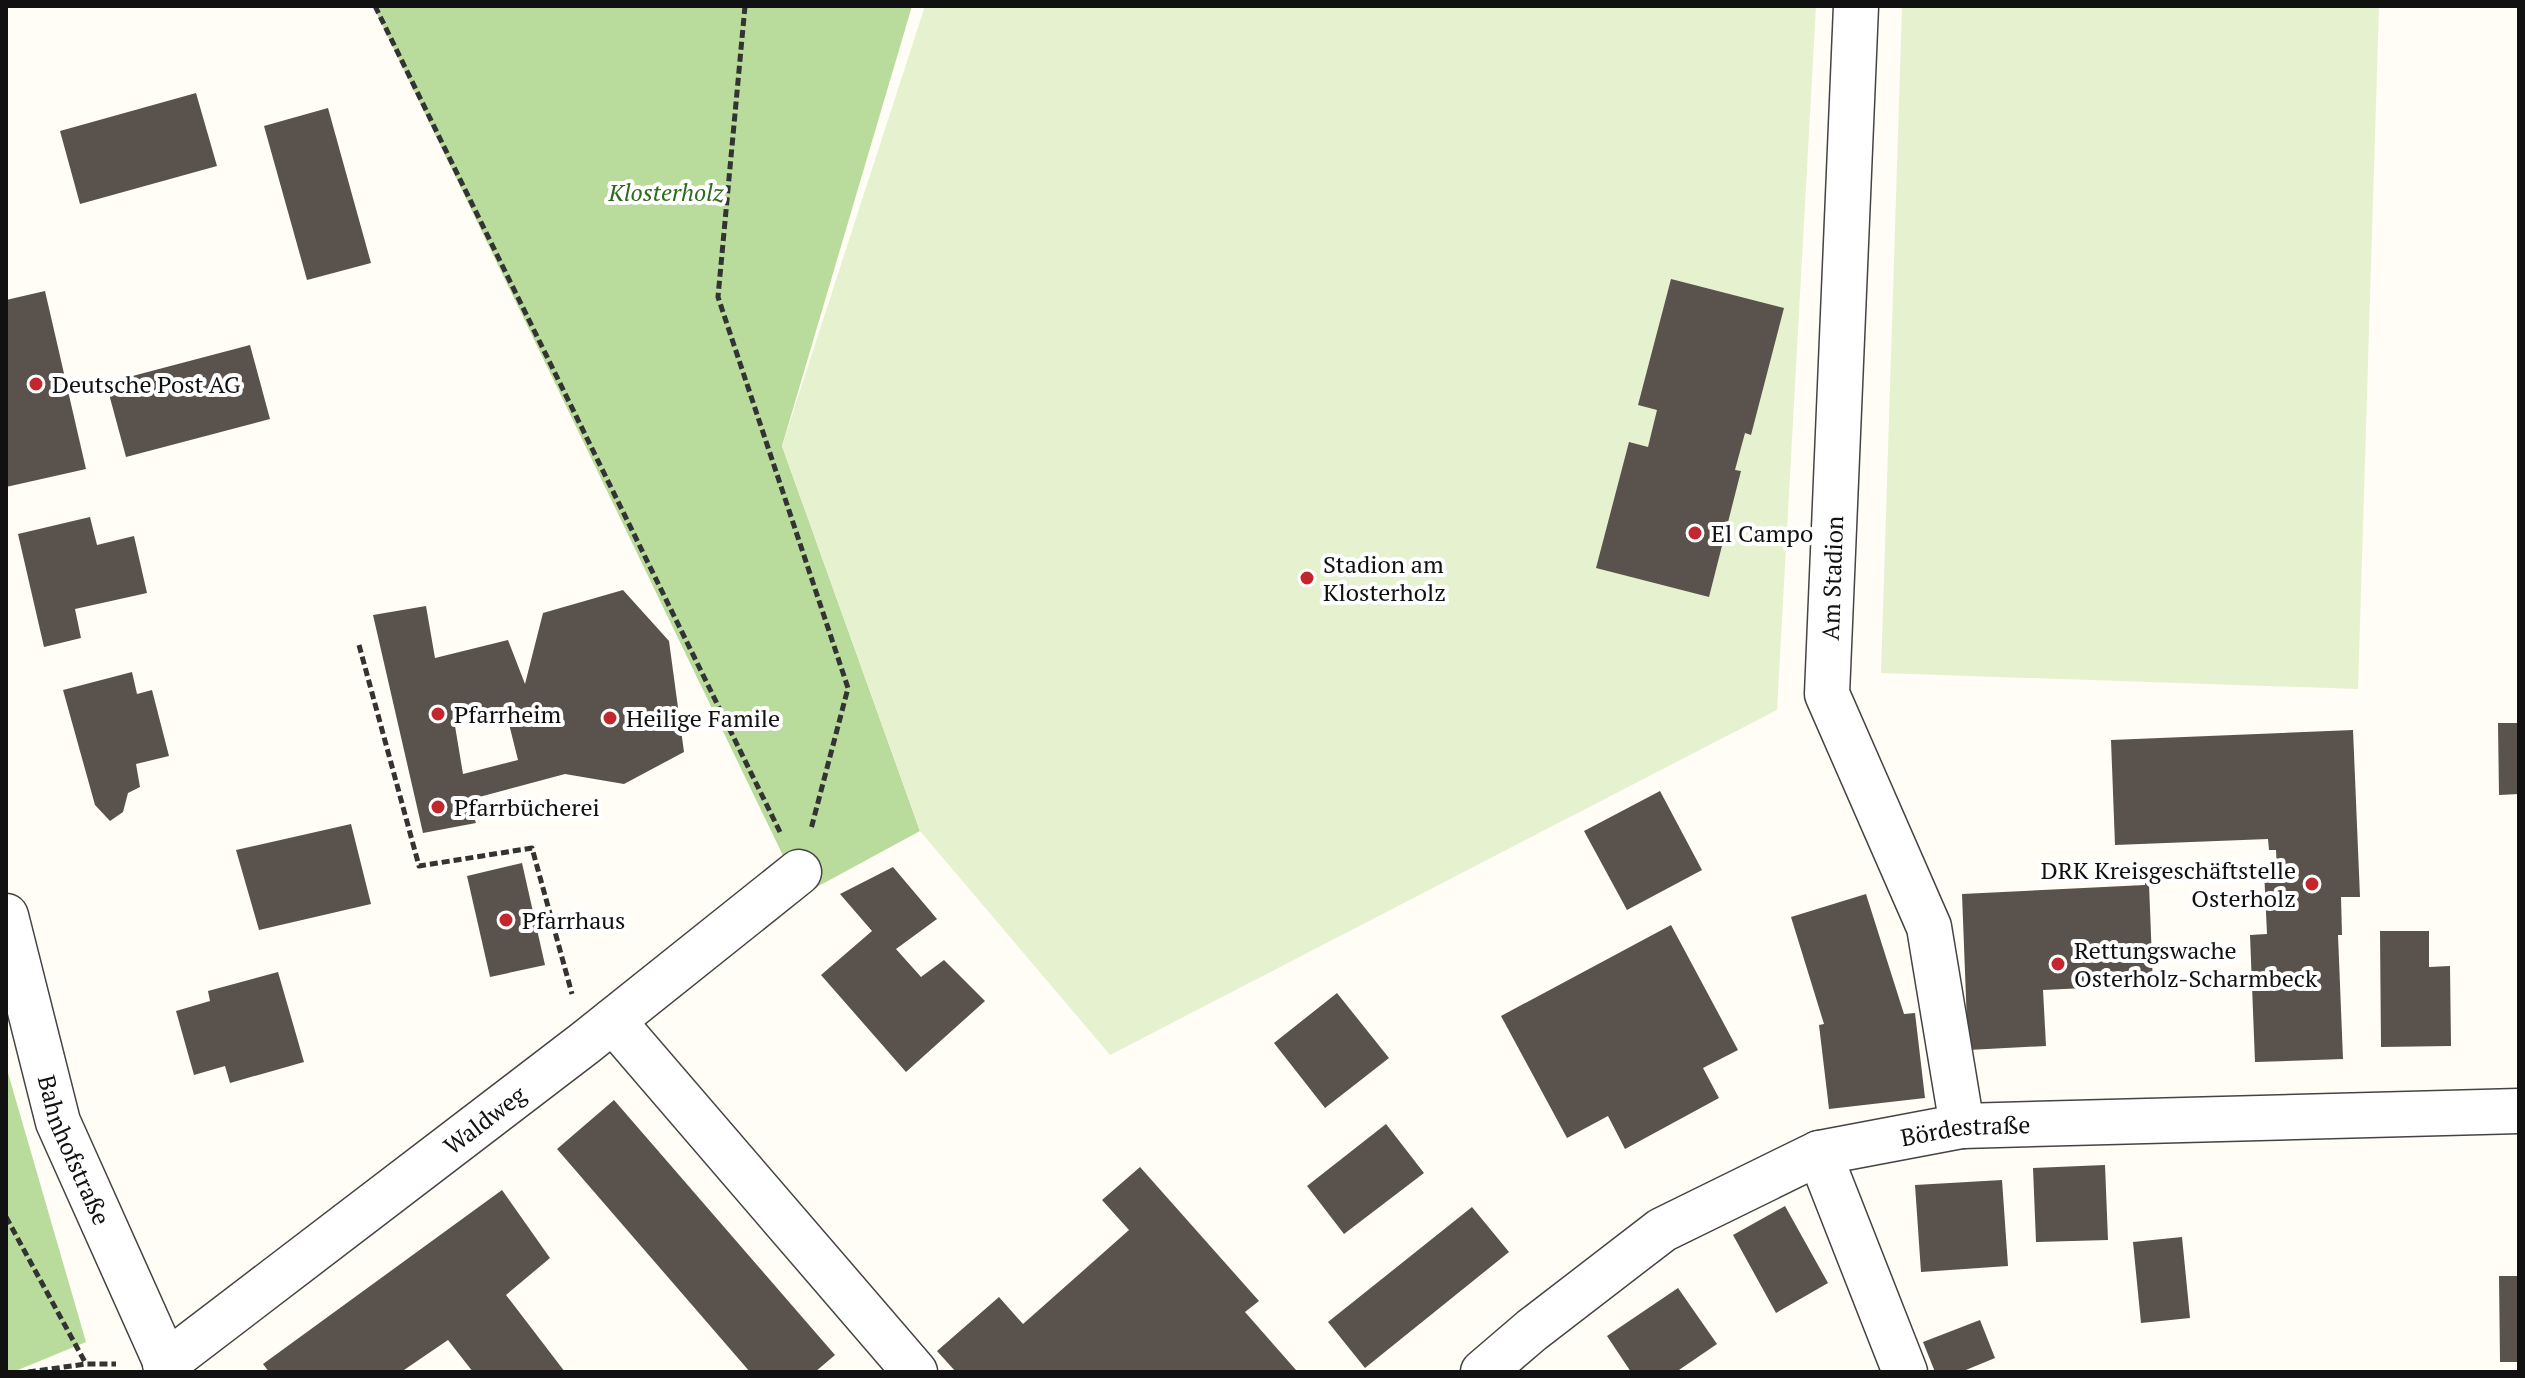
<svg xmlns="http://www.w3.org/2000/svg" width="2525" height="1378" font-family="'PT Serif',serif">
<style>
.forest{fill:#b9dc9c}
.pitch{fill:#e6f2cf}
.building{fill:#5a524d;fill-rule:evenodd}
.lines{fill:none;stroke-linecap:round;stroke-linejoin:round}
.minor-casing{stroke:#444;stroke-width:47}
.path{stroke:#333;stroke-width:5;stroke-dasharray:8 4;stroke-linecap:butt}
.minor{stroke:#fff;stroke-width:44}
.poi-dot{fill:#c4262e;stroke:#fff;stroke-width:3}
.labels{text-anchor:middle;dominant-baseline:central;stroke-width:8;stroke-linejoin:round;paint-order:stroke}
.park-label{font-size:24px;font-style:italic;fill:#2f6b1f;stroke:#fff}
.poi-label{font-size:24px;fill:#111;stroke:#fff;text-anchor:start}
.street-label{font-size:24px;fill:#111;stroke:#fff}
</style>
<rect width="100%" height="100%" fill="#fffdf5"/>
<path class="forest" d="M373 6H912L782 446 920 831 802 895Z
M6 1066 86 1342 13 1372H6Z"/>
<path class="pitch" d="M925 6H1816L1777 710 1110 1055 920 831 782 446Z
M1902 6H2379L2358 689 1881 673Z"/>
<path class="building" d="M196 93 217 166 80 204 60 131Z
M328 108 371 263 307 280 264 126Z
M1671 279 1784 308 1751 435 1745 433 1735 470 1741 471 1709 597 1596 568 1629 442 1648 447 1657 410 1638 405Z
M45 291 86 469 6 487V300Z
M250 345 270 419 126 457 106 383Z
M90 517 97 545 134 536 147 593 75 609 81 638 44 647 18 534Z
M623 590 669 641 684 752 624 784 565 774 468 800 476 823 423 833 373 615 426 606 435 658 508 640 525 684 543 613ZM505 708 518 760 463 774 454 720Z
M132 672 137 694 152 690 169 756 136 764 140 787 128 793 123 812 110 821 95 805 63 690Z
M2498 723H2519V794L2499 795Z
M2353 730 2360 897H2341L2342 935H2338L2343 1059 2255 1062 2250 935 2267 934 2264 870H2277L2276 850H2269L2268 839 2115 845 2111 740Z
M1660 791 1702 870 1627 910 1584 831Z
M351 824 371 904 259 930 236 850Z
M522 863 545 965 490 977 467 876Z
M893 867 937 919 896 949 921 977 944 960 985 1001 906 1072 821 975 872 931 840 894Z
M2145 883 2149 884 2153 986 2149 985 2043 990 2046 1046 1968 1050 1962 894 2145 885Z
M1866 894 1904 1014 1915 1013 1925 1098 1829 1109 1819 1025 1824 1024 1791 917Z
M1671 925 1738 1050 1703 1068 1719 1098 1625 1149 1608 1116 1567 1138 1501 1016Z
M2380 931H2429V967L2450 966 2451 1046 2381 1047Z
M278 972 304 1062 230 1083 225 1066 194 1075 176 1011 210 1001 208 991Z
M1337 993 1389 1058 1325 1108 1274 1043Z
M614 1100 835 1355 815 1372H750L557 1149Z
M1386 1124 1424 1173 1344 1234 1307 1186Z
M2105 1165 2108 1240 2036 1242 2033 1168Z
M1140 1167 1259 1301 1245 1312 1296 1370 1293 1372H956L937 1351 999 1297 1023 1324 1129 1230 1102 1200Z
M2002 1180 2008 1266 1921 1272 1915 1185Z
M502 1190 550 1258 506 1295 565 1372H473L448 1340 401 1372H269L263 1364Z
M1785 1206 1828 1283 1776 1313 1733 1235Z
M1472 1207 1509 1252 1365 1368 1328 1322Z
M2182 1237 2190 1318 2141 1323 2133 1242Z
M2499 1276H2519V1362H2500Z
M1678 1288 1717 1344 1676 1372H1631L1607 1336Z
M1980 1320 1995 1358 1961 1372H1935L1923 1342Z"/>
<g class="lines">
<defs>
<g id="minor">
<path d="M1856 6 1827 694 1929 927 1962 1126"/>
<path id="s1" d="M6 916 58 1122 170 1372"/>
<path d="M613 1021 915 1372"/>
<path d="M1819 1153 1905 1372"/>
<path id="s2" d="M165 1364 585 1043 799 872"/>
<path id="s3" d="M1483 1372 1532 1330 1662 1230 1819 1153 1962 1126 2519 1111"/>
</g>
</defs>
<use href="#minor" class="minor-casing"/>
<path class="path" d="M375 6 780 832
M745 6 718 297 848 688 811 829
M359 645 419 866 532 848 572 994
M6 1217 86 1364
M28 1372 86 1364H116"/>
<use href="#minor" class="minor"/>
</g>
<g class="poi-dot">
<circle cx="36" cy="384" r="8"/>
<circle cx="1695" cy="533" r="8"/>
<circle cx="1307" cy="578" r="8"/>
<circle cx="438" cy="714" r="8"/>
<circle cx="610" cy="718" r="8"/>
<circle cx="438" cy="807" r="8"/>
<circle cx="2312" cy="884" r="8"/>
<circle cx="506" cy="920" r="8"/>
<circle cx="2058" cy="964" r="8"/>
</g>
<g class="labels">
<g class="park-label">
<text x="666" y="192">Klosterholz</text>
</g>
<g class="poi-label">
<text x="52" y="384">Deutsche Post AG</text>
<text x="1711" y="533">El Campo</text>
<text x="1323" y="564">Stadion am<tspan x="1323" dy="28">Klosterholz</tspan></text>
<text x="454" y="714">Pfarrheim</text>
<text x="626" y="718">Heilige Famile</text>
<text x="454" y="807">Pfarrbücherei</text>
<text x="2296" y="870" text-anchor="end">DRK Kreisgeschäftstelle<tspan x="2296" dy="28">Osterholz</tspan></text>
<text x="522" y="920">Pfarrhaus</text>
<text x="2074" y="950">Rettungswache<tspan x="2074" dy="28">Osterholz-Scharmbeck</tspan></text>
</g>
<g class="street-label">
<text transform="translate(1832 578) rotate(-88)">Am Stadion</text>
<text stroke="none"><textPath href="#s2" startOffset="402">Waldweg</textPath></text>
<text stroke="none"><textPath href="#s3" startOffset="552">Bördestraße</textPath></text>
<text stroke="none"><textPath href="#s1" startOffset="244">Bahnhofstraße</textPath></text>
</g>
</g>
<rect width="2525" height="1378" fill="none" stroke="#111111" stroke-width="16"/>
</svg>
